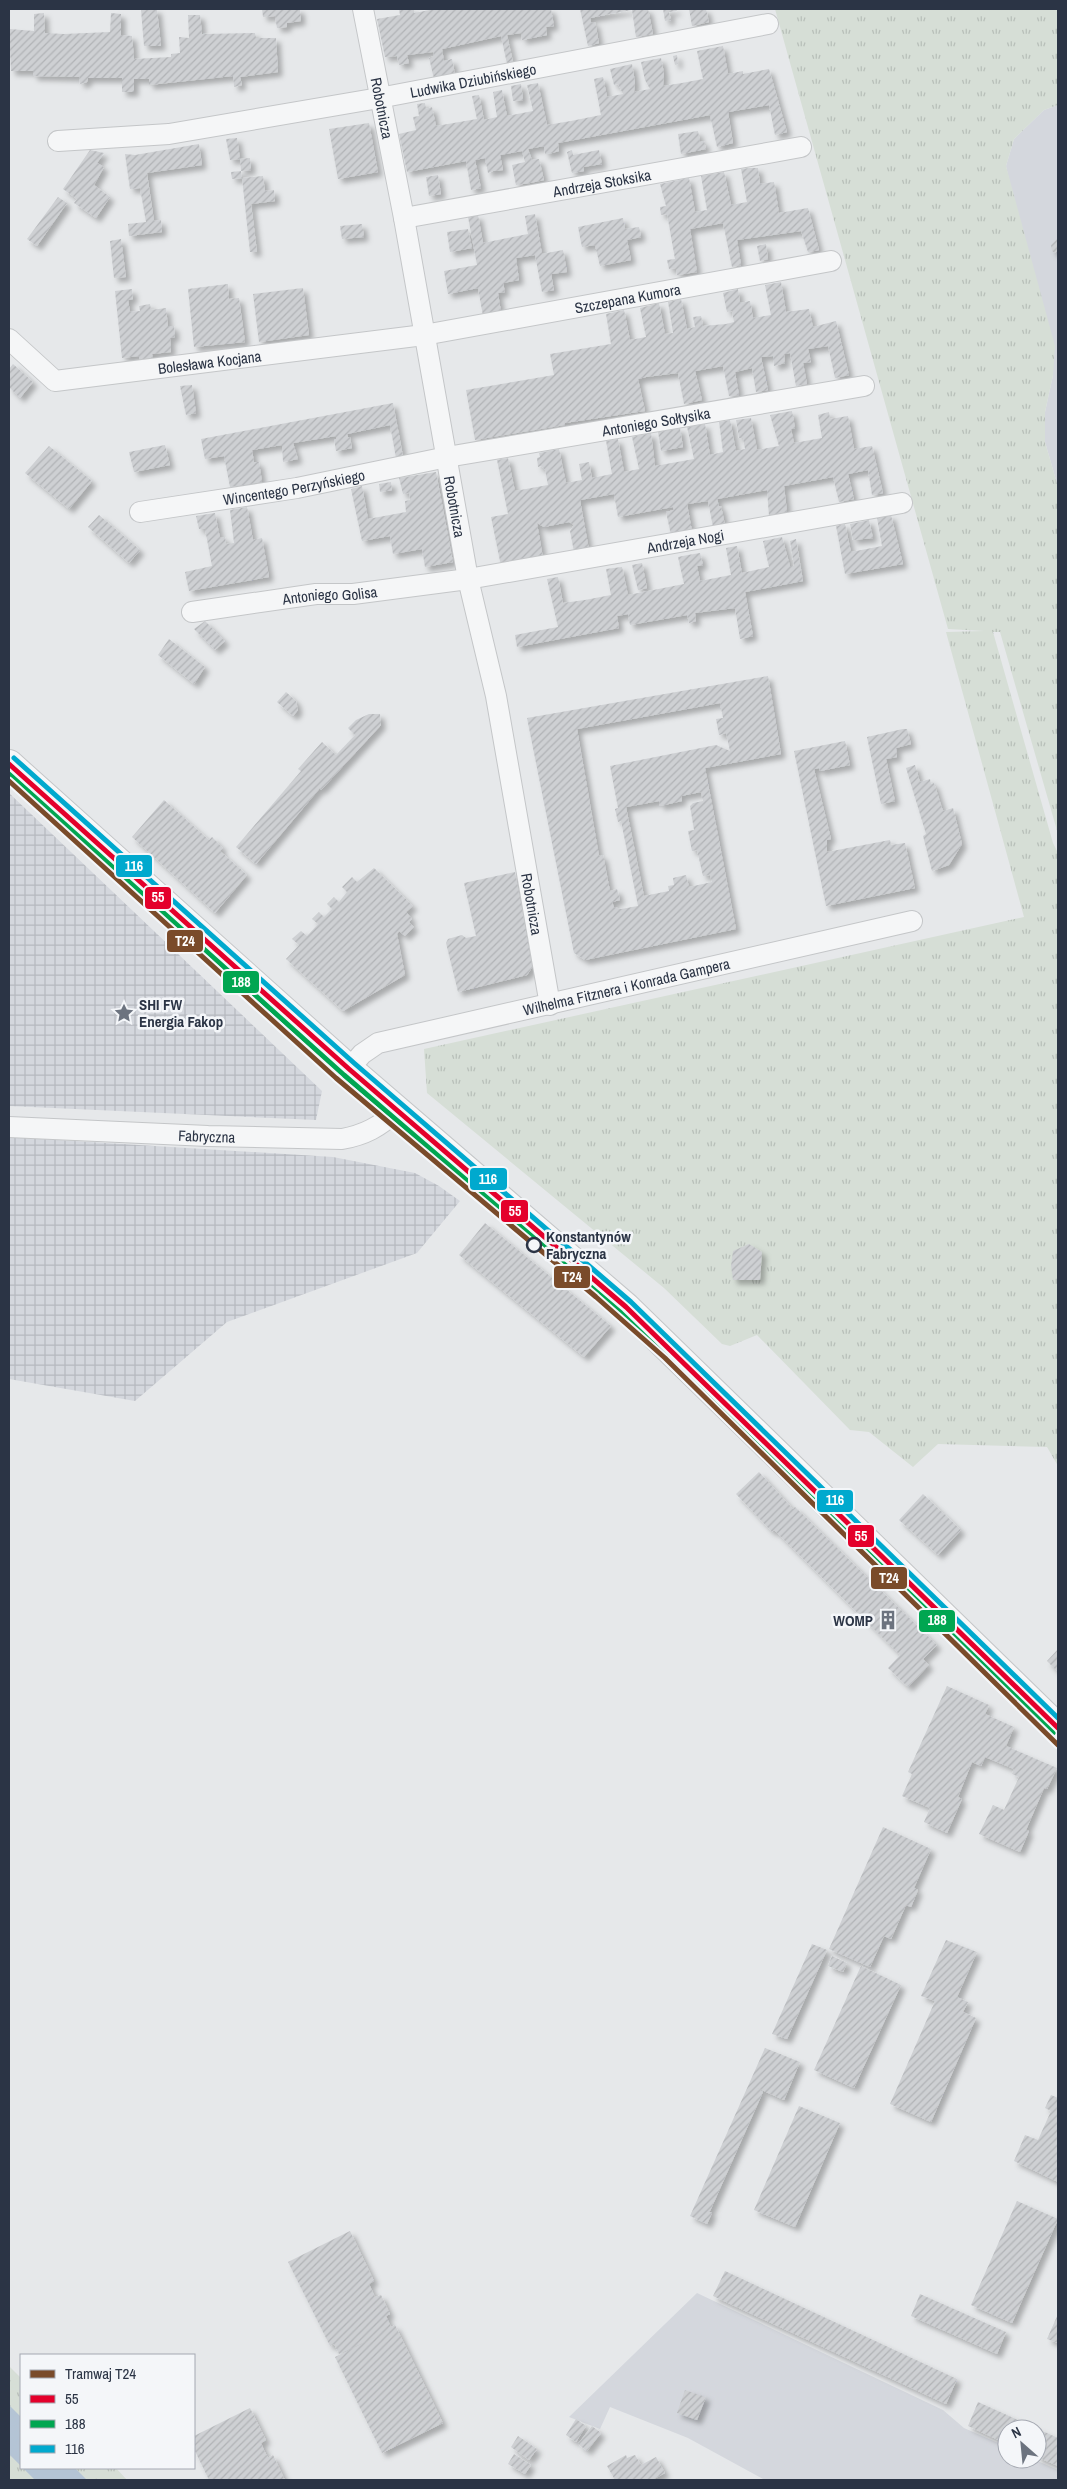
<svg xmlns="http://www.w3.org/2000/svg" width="1067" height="2489" font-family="'Archivo Narrow',sans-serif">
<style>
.built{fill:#d4d7dd}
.industrial{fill:url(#industrial-grid)}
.grass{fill:url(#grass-tufts)}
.water{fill:#b4c4d5}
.building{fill:url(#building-hatch);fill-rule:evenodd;filter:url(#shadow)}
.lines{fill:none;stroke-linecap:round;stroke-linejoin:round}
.street-casing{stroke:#c4c6c8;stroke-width:22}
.secondary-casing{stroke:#c4c6c8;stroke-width:30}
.street{stroke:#f5f6f7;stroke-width:20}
.secondary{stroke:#f8f8f8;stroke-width:28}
.bus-1-casing{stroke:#f4f6f9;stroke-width:9}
.bus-2-casing{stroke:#f4f6f9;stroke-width:9}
.bus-3-casing{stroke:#f4f6f9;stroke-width:9}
.bus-1{stroke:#e4002b;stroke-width:5}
.bus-2{stroke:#00a651;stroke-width:5}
.bus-3{stroke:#00a9ce;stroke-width:5}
.tram-1-casing{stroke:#f4f6f9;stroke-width:9}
.tram-1{stroke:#7a4b2a;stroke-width:5}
.stop-dot{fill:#f4f6f9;stroke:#2b3445;stroke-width:2.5}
.labels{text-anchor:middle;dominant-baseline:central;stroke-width:5;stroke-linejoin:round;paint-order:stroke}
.street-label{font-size:15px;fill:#2b3445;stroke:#f4f6f9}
.poi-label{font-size:15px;font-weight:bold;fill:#2b3445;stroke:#f4f6f9;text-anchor:start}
.stop-label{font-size:15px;font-weight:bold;fill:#2b3445;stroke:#f4f6f9;text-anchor:start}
.line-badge{stroke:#f4f6f9;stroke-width:2}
.badge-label{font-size:14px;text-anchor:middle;font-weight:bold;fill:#fff}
</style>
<defs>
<pattern id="industrial-grid" width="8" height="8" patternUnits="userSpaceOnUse" patternTransform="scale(1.25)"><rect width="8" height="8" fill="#d4d7dd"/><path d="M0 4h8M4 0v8" fill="none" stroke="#b6b9bf"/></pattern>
<pattern id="grass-tufts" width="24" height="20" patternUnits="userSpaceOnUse" patternTransform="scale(1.25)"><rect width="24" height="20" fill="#d6ded6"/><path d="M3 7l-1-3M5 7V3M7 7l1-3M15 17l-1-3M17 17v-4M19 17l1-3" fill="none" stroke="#b8bfb9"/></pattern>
<pattern id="building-hatch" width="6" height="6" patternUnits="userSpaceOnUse" patternTransform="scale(1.25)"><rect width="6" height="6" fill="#ced0d3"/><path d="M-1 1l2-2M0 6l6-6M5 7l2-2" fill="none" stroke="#b1b3b6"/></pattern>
<filter id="shadow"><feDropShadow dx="4.5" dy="4.5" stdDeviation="2.5" flood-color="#0004"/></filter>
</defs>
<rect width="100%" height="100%" fill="#e6e8ea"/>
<path class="built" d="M1058 105V487L1045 442V412L1053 375 1006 166 1014 139 1044 110Z
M697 2293 943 2410 964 2428 1007 2447V2459H1033L1058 2470V2480H765L688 2438 610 2407 600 2429 569 2417Z"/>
<path class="industrial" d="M9 793 322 1091 316 1120 9 1106Z
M9 1137 333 1157 415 1173 439 1186 460 1201 417 1253 227 1322 135 1401 9 1379Z"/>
<path class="grass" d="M775 9H1058V105L1044 110 1014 139 1006 166 1055 346 1053 375 1045 412V442L1058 487V834L1000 632H993L1053 843 1058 853V1466L1047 1447 938 1444 913 1467 869 1432 850 1430 757 1335 730 1346 722 1344 664 1288 427 1093 424 1049 1024 917 946 632 984 631 948 629Z
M9 2366 21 2378V2468H116L127 2480H9Z"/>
<path class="water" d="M9 2405 21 2417V2466L9 2454Z
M23 2468H75L87 2480H35Z"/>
<path class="building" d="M157 9 161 46H144L141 10Z
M262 9H300L301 21 287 23V27L277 28 275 16 263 17Z
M399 9H414V13L435 9H551L554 26 546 27 547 35 522 40 521 33 507 35 513 62 507 64 501 36 442 49 444 61 452 59 455 74 434 79 429 58 434 56 433 52 407 55 409 63 399 65 397 56 385 57 377 19 400 15Z
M580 9H648L653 34 636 37 632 10 610 14 590 18 591 23 595 22 599 43 588 46Z
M663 9H676L677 11 669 12 671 20 665 21Z
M689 9H706L709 22 692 26Z
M44 13 45 33 64 34 110 32 111 13 121 14V35L132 36 134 59 171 57V54L180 53 179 37 189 38 188 15H200L202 34 255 33 256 38H276L278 72 240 77 242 85 234 87 233 76 149 85V79H134V92H122V78H88L87 82 80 84 79 77 33 76V71H11L9 29 34 31V14Z
M723 46 728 74 743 71V74L769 69 787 132 775 135 769 105 728 112 733 143 717 147 710 115 558 143 559 151 552 153 545 154 544 146 528 149 532 160 539 159 544 180 530 183 516 185 512 165 525 162 522 151 500 155 503 170 493 171 488 173 485 158 475 160 481 188 471 190 466 161 407 172 399 134 416 130 413 117 419 116 417 104 425 103 426 109 432 107 436 126 477 119 472 96 479 95 484 120 497 117 493 92 502 90 507 116 533 111 527 85 538 83 547 125 571 121 601 115 594 79 603 77 607 97 623 94 618 84 614 85 610 69 632 64 635 82 634 92 650 89 645 80 641 62 661 58 664 73 663 86 682 83 703 79 697 51Z
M677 55 678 64 675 65 673 56Z
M521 84 523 100 513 101 511 86Z
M369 123 378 172 338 179 329 129Z
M698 131 700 142 704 141 706 149 681 154 678 134Z
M237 138 240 159 250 158 251 170 241 171 240 159 230 160 226 139Z
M199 144 202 165 147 173 154 221 161 220 162 232 129 236 128 224 146 222 140 188 130 189 125 154 135 155Z
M90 150 104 153 97 163 104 167 94 185 110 197 96 218 74 203 77 199 63 189Z
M572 150 573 155 599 150 602 164 583 167 584 171 572 173 567 152Z
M749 168H758L760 184 774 182 779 213 808 208 819 250 808 252 801 231 737 240 741 265 732 267 723 223 690 229 697 272 677 275 676 268 669 269 667 260 675 259 667 214 661 215 660 207 666 206 660 184 689 178 695 212 707 210 701 176 724 172 731 205 747 202 741 169Z
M241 171 242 178 232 179 231 172Z
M438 175 441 194 429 196 426 177Z
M263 176 265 191 274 190 275 201 251 204 257 252H250L242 178Z
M58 197 67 203 37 246 27 239Z
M535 214 542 254 563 250 567 272 551 274 554 290 542 292 535 255 516 258 519 280 503 283 505 292 498 293 501 312 483 316 478 288 448 294 444 271 477 265 468 217 478 215 483 243 528 234 525 216Z
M623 218 625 229 639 227 641 237 627 240 631 260 600 266 595 245 582 247 578 227Z
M362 224 364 237 342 239 340 226Z
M468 229 472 248 450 252 447 232Z
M1058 238V250L1055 253 1052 251 1051 245Z
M121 239 126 277 114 278 110 241Z
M766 244 768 259 760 261 757 246Z
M781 282 786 312 809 309 813 327 836 321 849 375 835 378 828 346 808 349 811 362 803 363 807 384 796 386 790 353 784 354 785 363 774 366 773 356 761 357 768 390 756 392 752 368 735 372 739 395 729 396 723 366 695 371 702 400 684 404 678 373 646 377 638 379 645 411 565 423 563 412 565 425 475 440 466 390 554 375 550 354 611 344 606 314 624 310 630 340 646 337 640 308 659 303 665 334 673 333 668 302 681 299 687 329 695 327 693 317 701 316 703 326 726 324 734 322 732 311 727 312 723 293 738 289 740 303 750 301 753 318 771 315 765 285Z
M228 284 229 299 239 298 245 342 194 347 188 289Z
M303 288 309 335 259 342 253 294Z
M132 289 133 299 128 300 130 312 140 311 139 306 150 304 151 310 166 308 168 326H174L175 337 170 338 171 352 152 354 153 360 140 362 139 356 122 358 115 291Z
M13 364 33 382 20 398 9 387V369Z
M192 385 196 413 186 415 180 386Z
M393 403 403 456 396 458 390 425 347 434 348 437H350L352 448 336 451 334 439H336V436L293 443 298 459 283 462 282 445 252 450 254 462H259L262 482 230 487 224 456 205 459 201 439Z
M792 411 795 428 791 429 794 443 822 438 818 415 829 412 830 419 848 416 854 449 872 446 883 493 872 495 868 470 848 474 854 499 839 502 833 477 784 486 787 512 769 516 767 490 717 499 719 506H721L725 525 713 527 708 501 687 504 692 531 671 535 666 512 674 510 673 507 618 517 614 494 580 500 589 550 574 552 570 531 574 525 569 522 544 527 537 523 543 558 501 566 491 517 508 514 497 460 508 458 515 491 548 485 545 470 541 466 538 467 537 458 540 457 539 453 559 449 566 483 582 480 579 464 589 462 592 478 612 474 606 441 618 439 624 472 639 469 632 437 641 435 651 433 655 466 694 459 687 427 705 424 710 455 723 452 719 422 730 420 736 451 745 449 743 438H739L736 420 751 418 757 450 779 446 770 415Z
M680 428 683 447 661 451 658 432Z
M165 445 170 465 134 472 129 452Z
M49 446 92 481 69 509 25 473Z
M436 472 453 562 425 567 422 549 393 554 390 536 362 541 351 489 362 486 368 519 406 512 405 501 410 500 409 493 403 494 399 478Z
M391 482 392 490 380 492 379 484Z
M247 507 253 540 262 538 269 577 189 591 185 572 212 566 205 529H199L196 516 215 513 220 538 225 537 226 544 234 543 230 510Z
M99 515 140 550 129 563 88 527Z
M891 515 903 564 845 574 836 526 845 524 851 552 882 546 877 518Z
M869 520 873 538 853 540 850 524Z
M782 537 790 566H794L790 541 796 539 803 581 745 592 753 636 740 639 735 608 695 613 696 621 689 623 687 615 630 625 628 614 617 616 619 628 517 647 515 635 558 627 547 579 558 577 563 603 585 600 611 595 606 569 622 567 628 595 684 584 678 557 688 555 700 553 703 565 697 566 700 581 731 575 726 548 737 546 742 573 769 567 763 541Z
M642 563 647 588 638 590 632 565Z
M205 621 225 641 215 650 194 629Z
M169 639 205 667 194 684 158 655Z
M768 676 781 754 705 768 736 929 585 960 574 953 527 718ZM720 703 723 718 716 719 719 735 726 733 730 751 716 745 610 766 618 808 615 809 618 822 621 821 638 906 621 909 614 907 612 902 620 900 617 889 610 891 603 855 599 856 577 729ZM701 792 703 801 693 803 690 806 694 830 688 831 692 851 697 850 703 876 710 875 712 882 689 887 686 875 673 878 674 885 668 886 669 891 644 896 626 807 659 801 660 806 682 801 681 796Z
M286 692 296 701 298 710 293 716 277 702Z
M369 714H380L381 725 321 790 320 788 256 864 236 847 301 771 298 769 322 742 336 755 355 735 348 728 356 720Z
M903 729H907L911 744 896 748 897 757 886 759 895 801 881 804 867 737Z
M845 741 850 765 820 771 819 768 814 769 831 839 827 840V852L890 840 891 845 905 843 915 888 826 906 794 751Z
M915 765 920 782 930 779 931 784 934 783 943 811 953 808 962 844 949 865 932 871 923 836 926 834 906 768Z
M164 800 209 840 212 837 223 848 220 851 247 875 215 913 132 837Z
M374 868 413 906 406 912 412 919 409 922 414 927 405 936 399 931 397 934 405 975 343 1011 286 959 299 945 292 939 301 931 307 936 318 924 312 919 319 912 324 917 332 909 327 904 334 897 339 902 347 892 342 887 352 877 357 882Z
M515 872 533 966 527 975 458 992 446 943 448 939 462 935 466 938 476 936 464 883Z
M485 1223 611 1326 584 1357 459 1255Z
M749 1244 762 1252 760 1280H733L731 1266 733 1251Z
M759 1472 793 1509 795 1507 937 1645 923 1659 929 1665 908 1687 888 1668 900 1655 774 1530 772 1532 736 1494Z
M923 1494 961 1530 938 1555 899 1520Z
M1058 1649V1672L1047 1661Z
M947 1686 989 1705 985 1714 1014 1727 1006 1746 1057 1768 1047 1789 1044 1788 1026 1830 1029 1831 1020 1852 979 1834 993 1805 1004 1810 1019 1777 1012 1774 1014 1769 985 1757 981 1766 972 1762 958 1797 962 1799 947 1833 924 1822 930 1808 902 1796 912 1774 908 1772Z
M883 1827 931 1849 914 1888 918 1890 911 1907 906 1905 891 1939 884 1936 870 1967 829 1949Z
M946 1940 977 1952 957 1997 968 2002 963 2012 976 2018 931 2122 890 2104 935 2001 921 1996Z
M812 1944 827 1950 787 2039 772 2034Z
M832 1956 847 1963 843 1972 828 1966Z
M861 1966 901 1985 854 2088 814 2070Z
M765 2048 800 2062 784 2100 757 2088 763 2092 710 2211H708L712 2213 707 2224 690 2216Z
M1051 2095 1058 2098V2182L1014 2161 1025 2135 1038 2140 1051 2111 1045 2108Z
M799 2106 840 2123 795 2227 754 2210Z
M1017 2201 1058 2219 1012 2323 971 2305Z
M350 2231 374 2281 369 2284 375 2297 381 2295 390 2314 386 2316 391 2327 395 2325 443 2423 382 2453 335 2357 378 2336 339 2354 334 2344 330 2346 288 2262Z
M725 2271 957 2379 946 2404 713 2296Z
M920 2294 1006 2332 997 2354 911 2316Z
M1058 2314V2343L1047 2339Z
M685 2390 706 2397 697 2420 677 2413Z
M978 2402 1058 2438V2466L1037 2457V2429H1007V2444L968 2426Z
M250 2408 266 2440 261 2443 264 2450 268 2458 273 2455 285 2480H209L194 2449V2436Z
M576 2419 586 2426 576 2442 566 2435Z
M592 2426 601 2433 587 2451 578 2444Z
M518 2436 537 2449 529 2460 511 2447Z
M514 2454 531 2465 525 2474 508 2464Z
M626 2455 627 2458 635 2455 641 2465 656 2457 665 2473 652 2480H615L607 2466Z"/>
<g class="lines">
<defs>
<g id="street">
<path id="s1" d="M363 9 404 218 468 579 496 696 550 1005"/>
<path id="s2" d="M58 141 169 134 379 98 768 24"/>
<path id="s3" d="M404 218 801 147"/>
<path id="s4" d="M9 339 55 381 424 335 831 261"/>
<path id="s5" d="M140 512 297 488 447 457 864 386"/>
<path id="s6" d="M192 612 316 594H353L468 579 902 503"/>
<path id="s7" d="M349 1069 362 1054 378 1043 912 921"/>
<path id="s8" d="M9 1127 208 1136 342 1139C364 1135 380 1127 396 1111"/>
</g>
<path id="secondary" d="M9 764 349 1069 626 1307 1058 1728"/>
</defs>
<use href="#street" class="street-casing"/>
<use href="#secondary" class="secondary-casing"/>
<use href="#street" class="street"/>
<use href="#secondary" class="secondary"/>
<defs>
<path id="bus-1" d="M9 764 349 1069 626 1307 1058 1728"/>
<path id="bus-2" d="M9 774 344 1075 621 1313 1053 1733"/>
<path id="bus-3" d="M14 758 354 1063 631 1302 1058 1718"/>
</defs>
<use href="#bus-1" class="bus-1-casing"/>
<use href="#bus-2" class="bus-2-casing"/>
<use href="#bus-3" class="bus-3-casing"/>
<use href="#bus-1" class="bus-1"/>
<use href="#bus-2" class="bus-2"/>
<use href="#bus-3" class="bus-3"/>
<defs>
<path id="tram-1" d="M9 781 336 1078 596 1297 665 1358 1058 1745"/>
</defs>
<use href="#tram-1" class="tram-1-casing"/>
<use href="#tram-1" class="tram-1"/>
</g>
<defs>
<symbol id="sight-bare" viewBox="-9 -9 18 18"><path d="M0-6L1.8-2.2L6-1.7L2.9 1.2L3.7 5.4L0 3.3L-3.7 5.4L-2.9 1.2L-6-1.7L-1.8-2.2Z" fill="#6c737f" stroke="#f4f6f9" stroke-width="2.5" paint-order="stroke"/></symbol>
<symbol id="building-bare" viewBox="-9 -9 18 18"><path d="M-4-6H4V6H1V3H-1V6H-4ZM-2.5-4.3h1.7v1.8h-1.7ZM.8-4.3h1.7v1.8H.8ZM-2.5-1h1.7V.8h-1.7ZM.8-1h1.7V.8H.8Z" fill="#6c737f" stroke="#f4f6f9" stroke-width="2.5" paint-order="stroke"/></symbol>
</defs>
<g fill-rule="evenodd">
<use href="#sight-bare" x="110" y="999" width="28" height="28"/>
<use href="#building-bare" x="874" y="1606" width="28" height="28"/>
</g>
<circle class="stop-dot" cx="534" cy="1245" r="7"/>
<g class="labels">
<g class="street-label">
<text stroke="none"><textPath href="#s2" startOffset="420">Ludwika Dziubińskiego</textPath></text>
<text stroke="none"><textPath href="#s1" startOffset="101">Robotnicza</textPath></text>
<text stroke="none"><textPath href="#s3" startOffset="201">Andrzeja Stoksika</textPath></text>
<text stroke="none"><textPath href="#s4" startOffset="641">Szczepana Kumora</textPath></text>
<text stroke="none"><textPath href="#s4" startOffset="218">Bolesława Kocjana</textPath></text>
<text stroke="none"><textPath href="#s5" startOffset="524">Antoniego Sołtysika</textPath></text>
<text stroke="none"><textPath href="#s5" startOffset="156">Wincentego Perzyńskiego</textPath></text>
<text stroke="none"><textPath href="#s1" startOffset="506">Robotnicza</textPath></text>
<text stroke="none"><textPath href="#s6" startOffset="499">Andrzeja Nogi</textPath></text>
<text stroke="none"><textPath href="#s6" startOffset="139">Antoniego Golisa</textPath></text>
<text stroke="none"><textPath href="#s1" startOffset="911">Robotnicza</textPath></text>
<text stroke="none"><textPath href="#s7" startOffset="294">Wilhelma Fitznera i Konrada Gampera</textPath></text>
<text stroke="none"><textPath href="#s8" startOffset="198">Fabryczna</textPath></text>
</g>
<g class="poi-label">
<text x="139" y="1004">SHI FW<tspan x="139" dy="17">Energia Fakop</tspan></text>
<text x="873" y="1620" text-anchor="end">WOMP</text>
</g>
<g class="stop-label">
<text x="546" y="1236">Konstantynów<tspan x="546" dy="17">Fabryczna</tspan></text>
</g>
</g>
<g class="line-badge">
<rect x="115" y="854" width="38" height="24" rx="5" fill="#00a9ce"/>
<rect x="144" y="886" width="28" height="24" rx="5" fill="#e4002b"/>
<rect x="166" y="929" width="38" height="24" rx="5" fill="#7a4b2a"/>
<rect x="222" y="970" width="38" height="24" rx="5" fill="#00a651"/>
<rect x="469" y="1167" width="39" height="24" rx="5" fill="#00a9ce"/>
<rect x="500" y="1199" width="29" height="24" rx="5" fill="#e4002b"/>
<rect x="553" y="1265" width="38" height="24" rx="5" fill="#7a4b2a"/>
<rect x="816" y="1489" width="38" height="24" rx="5" fill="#00a9ce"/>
<rect x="847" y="1524" width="28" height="24" rx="5" fill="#e4002b"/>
<rect x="870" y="1566" width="38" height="24" rx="5" fill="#7a4b2a"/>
<rect x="918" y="1609" width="38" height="24" rx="5" fill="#00a651"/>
</g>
<g class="badge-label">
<text x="134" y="871">116</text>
<text x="158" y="902">55</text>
<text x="185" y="946">T24</text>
<text x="241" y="987">188</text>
<text x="488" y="1184">116</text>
<text x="515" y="1216">55</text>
<text x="572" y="1282">T24</text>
<text x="835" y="1505">116</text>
<text x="861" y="1541">55</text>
<text x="889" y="1583">T24</text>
<text x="937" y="1625">188</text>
</g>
<rect width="1067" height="2489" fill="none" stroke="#2b3445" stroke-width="20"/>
<rect x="20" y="2354" width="175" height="115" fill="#f4f6f9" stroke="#a4a8b1"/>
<rect x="30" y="2370" width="25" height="8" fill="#7a4b2a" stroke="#a4a8b1"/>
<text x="65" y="2379" font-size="15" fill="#2b3445">Tramwaj T24</text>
<rect x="30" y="2395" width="25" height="8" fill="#e4002b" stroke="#a4a8b1"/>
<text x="65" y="2404" font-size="15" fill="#2b3445">55</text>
<rect x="30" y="2420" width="25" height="8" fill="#00a651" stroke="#a4a8b1"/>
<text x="65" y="2429" font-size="15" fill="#2b3445">188</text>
<rect x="30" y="2445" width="25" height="8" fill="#00a9ce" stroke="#a4a8b1"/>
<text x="65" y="2454" font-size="15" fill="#2b3445">116</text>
<g transform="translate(1022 2444) rotate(333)"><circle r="24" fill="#f4f6f9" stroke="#a4a8b1"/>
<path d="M0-4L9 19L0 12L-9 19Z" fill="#6c737f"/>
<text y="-8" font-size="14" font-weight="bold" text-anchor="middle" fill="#2b3445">N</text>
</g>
</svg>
